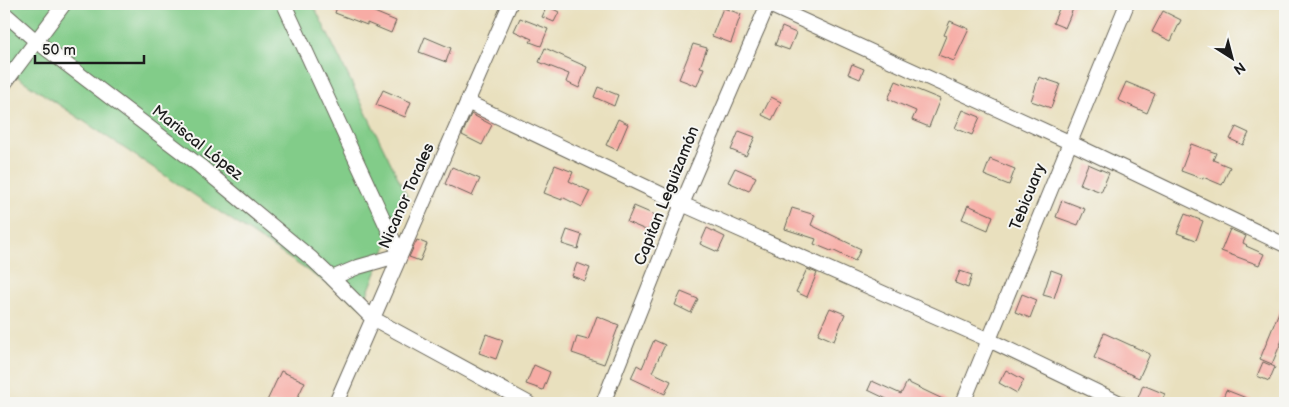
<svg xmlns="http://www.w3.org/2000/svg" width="1289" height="407" font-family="'Balsamiq Sans',sans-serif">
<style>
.green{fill:#82cc89;stroke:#4f7452}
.building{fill:#f7aca5}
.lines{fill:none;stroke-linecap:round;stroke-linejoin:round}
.minor-casing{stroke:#646155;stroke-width:16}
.minor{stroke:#fff;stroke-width:14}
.labels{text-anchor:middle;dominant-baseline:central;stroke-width:4;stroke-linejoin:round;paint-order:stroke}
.street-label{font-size:16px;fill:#1c1c1c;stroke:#f6f6f2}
</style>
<rect width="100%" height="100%" fill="#f6f6f2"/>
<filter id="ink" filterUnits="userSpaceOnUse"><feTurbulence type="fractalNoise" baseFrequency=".02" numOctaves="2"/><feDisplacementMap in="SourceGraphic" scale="10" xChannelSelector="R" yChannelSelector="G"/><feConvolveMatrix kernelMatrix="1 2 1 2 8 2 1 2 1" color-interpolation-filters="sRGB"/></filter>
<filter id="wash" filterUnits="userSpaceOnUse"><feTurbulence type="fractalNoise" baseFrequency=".0096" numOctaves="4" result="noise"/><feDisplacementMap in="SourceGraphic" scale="20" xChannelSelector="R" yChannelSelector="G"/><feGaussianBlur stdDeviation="1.12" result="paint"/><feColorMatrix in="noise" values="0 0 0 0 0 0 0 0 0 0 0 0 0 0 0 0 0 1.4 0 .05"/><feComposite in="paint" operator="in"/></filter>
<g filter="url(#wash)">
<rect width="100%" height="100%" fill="#e9e0be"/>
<path class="green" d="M4 4H313L407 196 362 307 7 70 4 67Z"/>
<g id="blocks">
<path class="building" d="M338 4H349L360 8 361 4H363L374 8 372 11 396 21 391 33 367 23V25L335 13Z
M1061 4H1075L1065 28 1053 23Z
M547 6 559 12 554 22 542 17Z
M723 8 741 14 731 43 712 36Z
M1163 11 1181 20 1171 41 1152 32Z
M520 18 548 29 541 46 530 42 532 39 514 31Z
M950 21 969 29 954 61 938 55 946 36 944 35Z
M782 27 796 33 789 50 775 45Z
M425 37 451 48 446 62 419 52Z
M693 44 707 48 700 67 704 68 697 86 679 79Z
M545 48 587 67 579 88 566 82 569 74 539 62Z
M852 64 864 69 860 79 848 74Z
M1039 77 1060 84 1051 108 1031 101Z
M896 81 940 99 929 127 912 120 916 111 888 99Z
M1126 82 1155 94 1147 113 1118 100Z
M598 87 618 95 614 106 594 97Z
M383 90 411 102 405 117 376 105Z
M771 97 781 102 772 120 762 115Z
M963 110 980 117 972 135 955 128Z
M471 114 492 125 482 145 462 135Z
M618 119 628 124 617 150 606 145Z
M1236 127 1249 133 1243 145 1230 139Z
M739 131 755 137 746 156 731 150Z
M1191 144 1216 153 1213 160 1230 167 1222 185 1203 177V179L1181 171Z
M990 159 1015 169 1009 185 984 175Z
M1088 164 1109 173 1101 192 1080 184Z
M555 165 573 172 569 181 590 191 582 207 562 197V200L544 193Z
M452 167 480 179 472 196 445 184Z
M735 168 756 177 749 191 728 182Z
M1062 200 1085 209 1078 225 1056 217Z
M968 205 993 216 988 230 962 219Z
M634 206 655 215 648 231 627 222Z
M792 208 815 215 811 225 861 249 855 261 832 250 831 251 814 244 816 239 785 229Z
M1185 214 1203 221 1196 240 1177 233Z
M707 228 725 237 718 252 700 244Z
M1230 229 1246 236 1243 243 1247 245 1246 246 1264 254 1259 265 1221 251Z
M567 230 582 235 578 249 562 244Z
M417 240 427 244 420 261 409 257Z
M577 263 590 268 585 281 572 276Z
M807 269 817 273 807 297 796 292Z
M1051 270 1062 274 1054 298 1043 295Z
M960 271 972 275 968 288 955 283Z
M681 292 698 299 691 313 675 305Z
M1022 294 1037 300 1030 318 1015 312Z
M1285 297V333L1272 364 1260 359Z
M830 308 845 314 834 341 818 334Z
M597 316 619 325 604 364 572 353 577 337 588 340Z
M1104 333 1150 354 1139 378 1094 358Z
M486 334 503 340 496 359 479 353Z
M654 340 665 345 652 372 671 381 665 394 631 378 637 365 642 368Z
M1263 362 1275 367 1269 381 1257 376Z
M534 365 550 372 543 390 526 384Z
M1006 370 1024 380 1017 393 999 383Z
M281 371 305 382 295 403H266Z
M872 381 901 394 907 382 951 403H895L868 390Z
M1143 385 1165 394 1161 403H1136Z
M1226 390 1259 403H1221Z"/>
</g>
</g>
<g filter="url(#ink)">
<use href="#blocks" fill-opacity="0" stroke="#646155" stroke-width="1"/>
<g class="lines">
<defs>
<path id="minor" d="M767 4 1069 142 1285 245
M4 13 36 41 200 166 312 259 332 278 358 267 400 255 284 4
M4 84 64 4
M467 102 682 204 989 340 1120 403
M332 278 372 318 528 403
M336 403 510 4
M603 403 682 204 768 4
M963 403 1127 4"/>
</defs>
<use href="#minor" class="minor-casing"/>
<use href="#minor" class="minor"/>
</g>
</g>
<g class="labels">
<g class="street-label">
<text transform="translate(197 143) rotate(38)">Mariscal López</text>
<text transform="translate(407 196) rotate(-66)">Nicanor Torales</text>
<text transform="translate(667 196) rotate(-68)">Capitan Leguizamón</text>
<text transform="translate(1028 197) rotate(-68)">Tebicuary</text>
</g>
</g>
<rect width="1289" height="407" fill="none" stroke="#f6f6f2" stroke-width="20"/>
<g transform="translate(1232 58) rotate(144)" stroke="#f6f6f2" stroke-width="4" paint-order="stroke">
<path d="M0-4L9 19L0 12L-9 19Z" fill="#1c1c1c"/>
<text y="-8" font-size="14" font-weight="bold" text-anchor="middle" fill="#1c1c1c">N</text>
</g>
<path d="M35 55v8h109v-8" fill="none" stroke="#1c1c1c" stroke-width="2.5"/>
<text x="42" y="55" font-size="15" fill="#1c1c1c" stroke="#f6f6f2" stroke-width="4" paint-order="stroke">50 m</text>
</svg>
